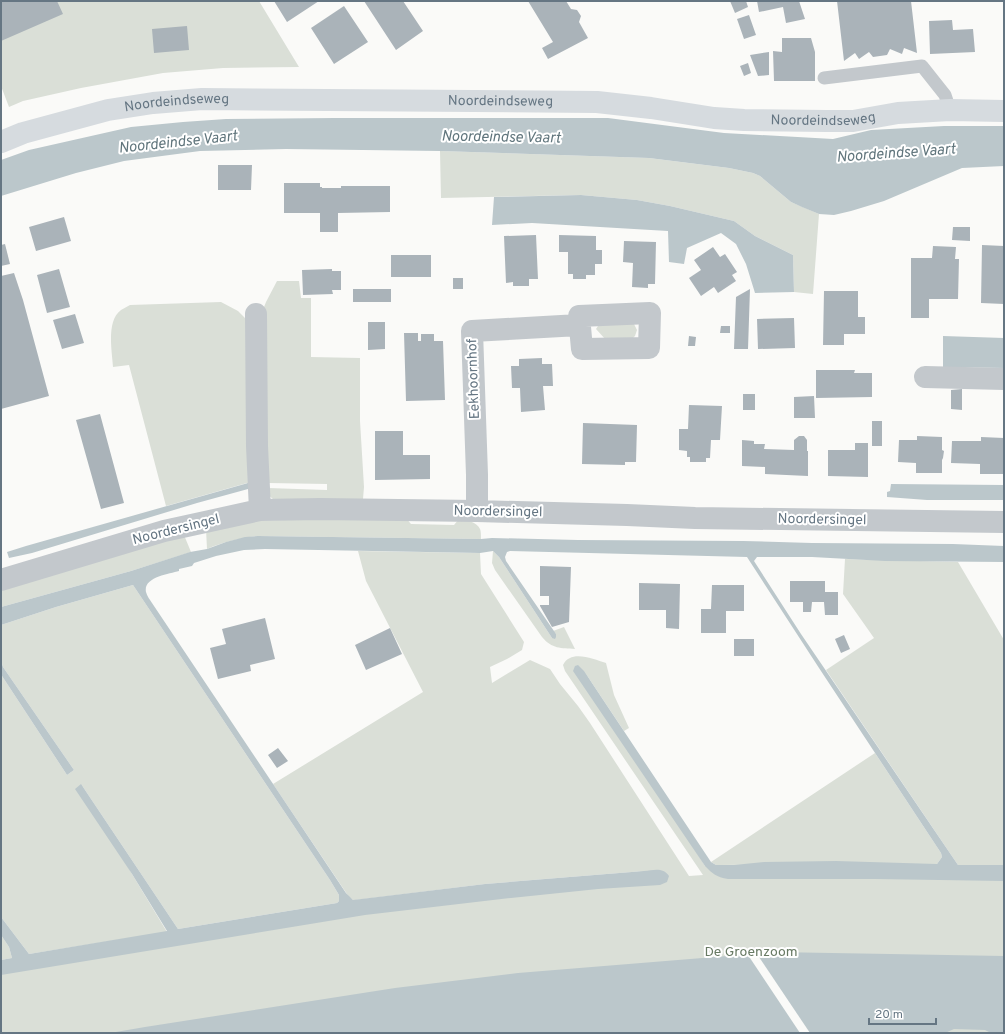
<svg xmlns="http://www.w3.org/2000/svg" width="1005" height="1034" font-family="Overpass,sans-serif">
<style>
.green{fill:#dadfd7;fill-rule:evenodd}
.water{fill:#bbc7cb}
.pier{fill:#fafaf8}
.building{fill:#aab3b9}
.lines{fill:none;stroke-linecap:round;stroke-linejoin:round}
.lane{stroke:#c3c8cc;stroke-width:13}
.street{stroke:#c3c8cc;stroke-width:22}
.secondary{stroke:#d6dbdf;stroke-width:22}
.labels{text-anchor:middle;dominant-baseline:central;stroke-width:4;stroke-linejoin:round;paint-order:stroke}
.street-label{font-size:14px;fill:#657683;stroke:#fff}
.park-label{font-size:14px;fill:#687a64;stroke:#fff}
.water-label{font-size:15px;font-style:italic;fill:#60757c;stroke:#fff}
</style>
<rect width="100%" height="100%" fill="#fafaf8"/>
<path class="green" d="M1 1H259L299 67 223 68 163 73 81 88 23 101 9 107 1 86Z
M440 151 649 158 729 168 753 173 760 176 791 202 819 214 813 294 794 292 793 255 755 236 734 221 670 206 637 200 581 195 441 198Z
M277 281H299L301 298H311V357L360 358V421L364 487 363 499 284 501 273 499 268 495 262 312 266 302ZM268 483 327 484V490L268 488Z
M221 302 238 311 247 320 248 489 247 483 166 506 129 365 113 367C112 351 106 321 121 310 124 308 127 307 130 305Z
M630 322 634 324 637 330 635 336 633 338 606 340 596 329 598 326Z
M405 517 411 524 454 525 459 519C465 519 477 522 480 529 481 531 481 536 481 539L258 536C240 538 223 542 207 549L206 529 245 521Z
M184 535 191 552 131 571 1 607V590Z
M358 551 480 553 481 574 524 642 522 650 507 659 490 667 492 683 530 660 550 669 560 684 578 706 590 723 689 876 703 875 565 671 563 665C571 649 593 659 606 663L614 695 629 728 624 731 584 671 705 866 1004 875V1033H1V969L644 871 485 884 356 900H353L349 897 273 784 423 692 366 581Z
M493 551 499 557 552 638 556 634 553 631 564 627 575 649C561 648 552 649 542 637L495 570 492 563Z
M845 559 958 562 1004 640V865H958L826 670 874 638 843 594Z
M133 585 330 880 339 895V901L337 903 178 929 81 784 132 874 167 932 29 954 1 917V677L2 676 67 775 74 770 3 667 1 661V625L56 607Z
M875 753 941 853 942 857 937 864 716 865 711 862Z
M1 935 9 947 12 958 1 960Z"/>
<path class="water" d="M335 118H608L724 133 833 139 871 130 944 126H1004V166L962 168 884 201 851 211 834 215 819 214 802 207 791 202 760 176 753 173 729 168 649 158 440 151 286 149 200 151 124 161 76 173 1 196V160L29 150 131 127 183 122 226 119Z
M581 195 637 200 670 206 734 221 755 236 793 255 794 292 755 293 746 264 736 244 721 233 687 248 684 264 669 262 668 231 532 223 492 225 494 197Z
M943 336 1004 338V368L943 367Z
M248 483V489L197 503 32 553 9 558 7 552 26 546Z
M891 484 1004 485V500H927L887 497V492L890 491Z
M258 536 481 539 492 538 578 540 743 541 812 543 953 544 1004 546V562L885 561 812 557H757L754 561 801 634 958 865H1004V881L875 879H728C716 877 713 874 705 866L573 671 575 666 578 665 584 671 711 862 716 865H734L764 862 836 861 937 864 942 857 941 853 819 668 747 557 510 551 507 552 505 557 506 561 556 634V637L555 639 552 638 499 557 493 551 480 553 265 549 244 550 216 556 194 563 192 566 179 569V571C169 574 143 577 146 592 147 596 150 600 152 603L346 893 353 900 485 884 644 871C654 870 663 867 669 876L667 882 660 885 598 889 511 898 365 915 1 975V960L12 958 9 947 1 935V917L29 954 167 931 132 874 75 789 81 784 178 929 337 903 339 901V895L330 880 133 585 56 607 1 625V607L131 571 190 552 207 549 226 542 245 537Z
M1 661 3 667 74 770 67 775 2 676 1 674Z
M775 952 1004 956V1033H991L985 1030 954 1029 945 1033H110L145 1027 395 988 518 973Z"/>
<path class="pier" d="M755 951 810 1033H800L746 952Z"/>
<path class="building" d="M1 1H57L63 14 1 41Z
M274 1H319L287 22Z
M364 1H403L423 31 396 50Z
M528 1H566L571 9 577 10 581 16 579 22 588 38 548 59 542 48 553 42Z
M730 1H746L748 7 735 13Z
M757 1H799L805 19 786 23 783 7 759 12Z
M837 1H911L917 53 904 48 902 54 890 49 887 55 873 57 869 52 859 59 855 53 844 61Z
M344 6 368 42 334 64 311 28Z
M749 15 756 35 744 39 737 19Z
M952 20 953 30 973 29 975 52 930 54 929 21Z
M187 26 189 50 154 53 152 29Z
M782 38H811L815 52V81H774L773 51 782 52Z
M769 52V75L758 76 750 55Z
M748 63 751 73 744 76 740 66Z
M218 165H252L251 190H218Z
M284 183H320V187H322V188H341V186H390V212L338 213V232H320V213H284Z
M64 217 71 241 36 251 29 227Z
M953 227H970V241L952 240Z
M536 235 538 279H529V286H513V282L506 283 504 236Z
M559 235 596 236V250H602V264H595V275H586V279H573V274H568V252H559Z
M624 241 656 242 655 284H648V288L632 287 633 263 623 262Z
M5 244 10 264 1 266V245Z
M982 245 1004 246V304L981 303Z
M933 246 956 247 955 259H959L958 299H929V318H911V258H932Z
M713 247 720 257 725 254 737 272 732 275 736 281 718 293 714 287 701 296 689 278 701 270 694 260Z
M391 255H431V277H391Z
M59 269 70 307 47 313 37 275Z
M332 269V271H341V290H332L333 294 303 295 302 270Z
M14 273 23 300 49 396 1 409V276Z
M453 278H463V289H453Z
M353 289H391V302H353Z
M750 289 748 349H734L736 297Z
M824 291H858V317H865V334H844V345H823Z
M75 314 84 343 62 349 53 320Z
M794 318 795 348 758 349 757 319Z
M368 322H385V349L368 350Z
M721 326H730V333H720Z
M404 333H418V341H421V334H434V341H443L445 400 406 401Z
M689 336 696 337 695 346H688Z
M542 358V364H552L553 386H543L545 410 521 412 520 388H512L511 366H519V359Z
M816 370H855L854 373H872V397L816 398Z
M962 389V410L951 409V390Z
M743 394H755V410H743Z
M814 396 815 418H794V397Z
M689 405 722 406 720 440H711L710 458H706V462H690V457H687V451L679 450V429H688Z
M100 414 124 503 101 509 76 420Z
M872 421H882V446H872Z
M583 423 637 425 636 462H625V465L582 464Z
M375 431H403V455H430V479L375 480Z
M799 436H804L807 440V451H808V476L765 474V467L742 466V440L754 441V444H765L764 449 794 450V440Z
M917 436 942 437V450L944 451 943 458 942 460V473H916V463L898 462 899 440H917Z
M981 437 1004 438V474H980V464L951 463 952 441H981Z
M855 443H868V477L828 476V450H855Z
M540 566 571 567 569 622 552 627 540 606V605H549V596H540Z
M790 581H825V592H838V615H825L824 602H812L811 612H803V602H790Z
M639 583 680 584 679 629 666 628V610H639Z
M712 585H744V611H726V633H701V609H711Z
M265 618 275 659 250 665 251 671 218 679 210 648 226 644 222 629Z
M390 628 402 654 366 670 355 645Z
M844 635 850 649 841 653 835 639Z
M734 639H754V656H734Z
M278 748 288 761 277 768 268 755Z"/>
<g class="lines">
<path class="lane" d="M824 78 922 66 945 95 950 110"/>
<path class="street" d="M650 313 649 348 582 349 579 316Z
M256 314 257 446 260 510
M925 377 1004 379
M477 511V475L472 331 579 325
M1 580 164 531 260 510 320 509 477 511 627 515 695 518 1004 522"/>
<path class="secondary" id="s1" d="M1 142 23 133 108 110 153 103 202 99 597 102 651 108 714 118 744 120 827 121H853L898 113 950 110 1004 111"/>
</g>
<g class="labels">
<g class="street-label">
<text stroke="none"><textPath href="#s1" startOffset="505">Noordeindseweg</textPath></text>
<text stroke="none"><textPath href="#s1" startOffset="181">Noordeindseweg</textPath></text>
<text stroke="none"><textPath href="#s1" startOffset="829">Noordeindseweg</textPath></text>
<text transform="translate(474 379) rotate(-92)">Eekhoornhof</text>
<text transform="translate(498 512) rotate(1)">Noordersingel</text>
<text transform="translate(822 520) rotate(1)">Noordersingel</text>
<text transform="translate(176 530) rotate(-14)">Noordersingel</text>
</g>
<g class="park-label">
<text x="751" y="952">De Groenzoom</text>
</g>
<g class="water-label">
<text transform="translate(501 138) rotate(1)">Noordeindse Vaart</text>
<text transform="translate(178 143) rotate(-6)">Noordeindse Vaart</text>
<text transform="translate(896 154) rotate(-4)">Noordeindse Vaart</text>
</g>
</g>
<rect width="1005" height="1034" fill="none" stroke="#657683" stroke-width="4"/>
<path d="M869 1018v6h67v-6" fill="none" stroke="#657683" stroke-width="2"/>
<text x="875" y="1018" font-size="12" fill="#657683" stroke="#ffffff" stroke-width="3" paint-order="stroke">20 m</text>
</svg>
